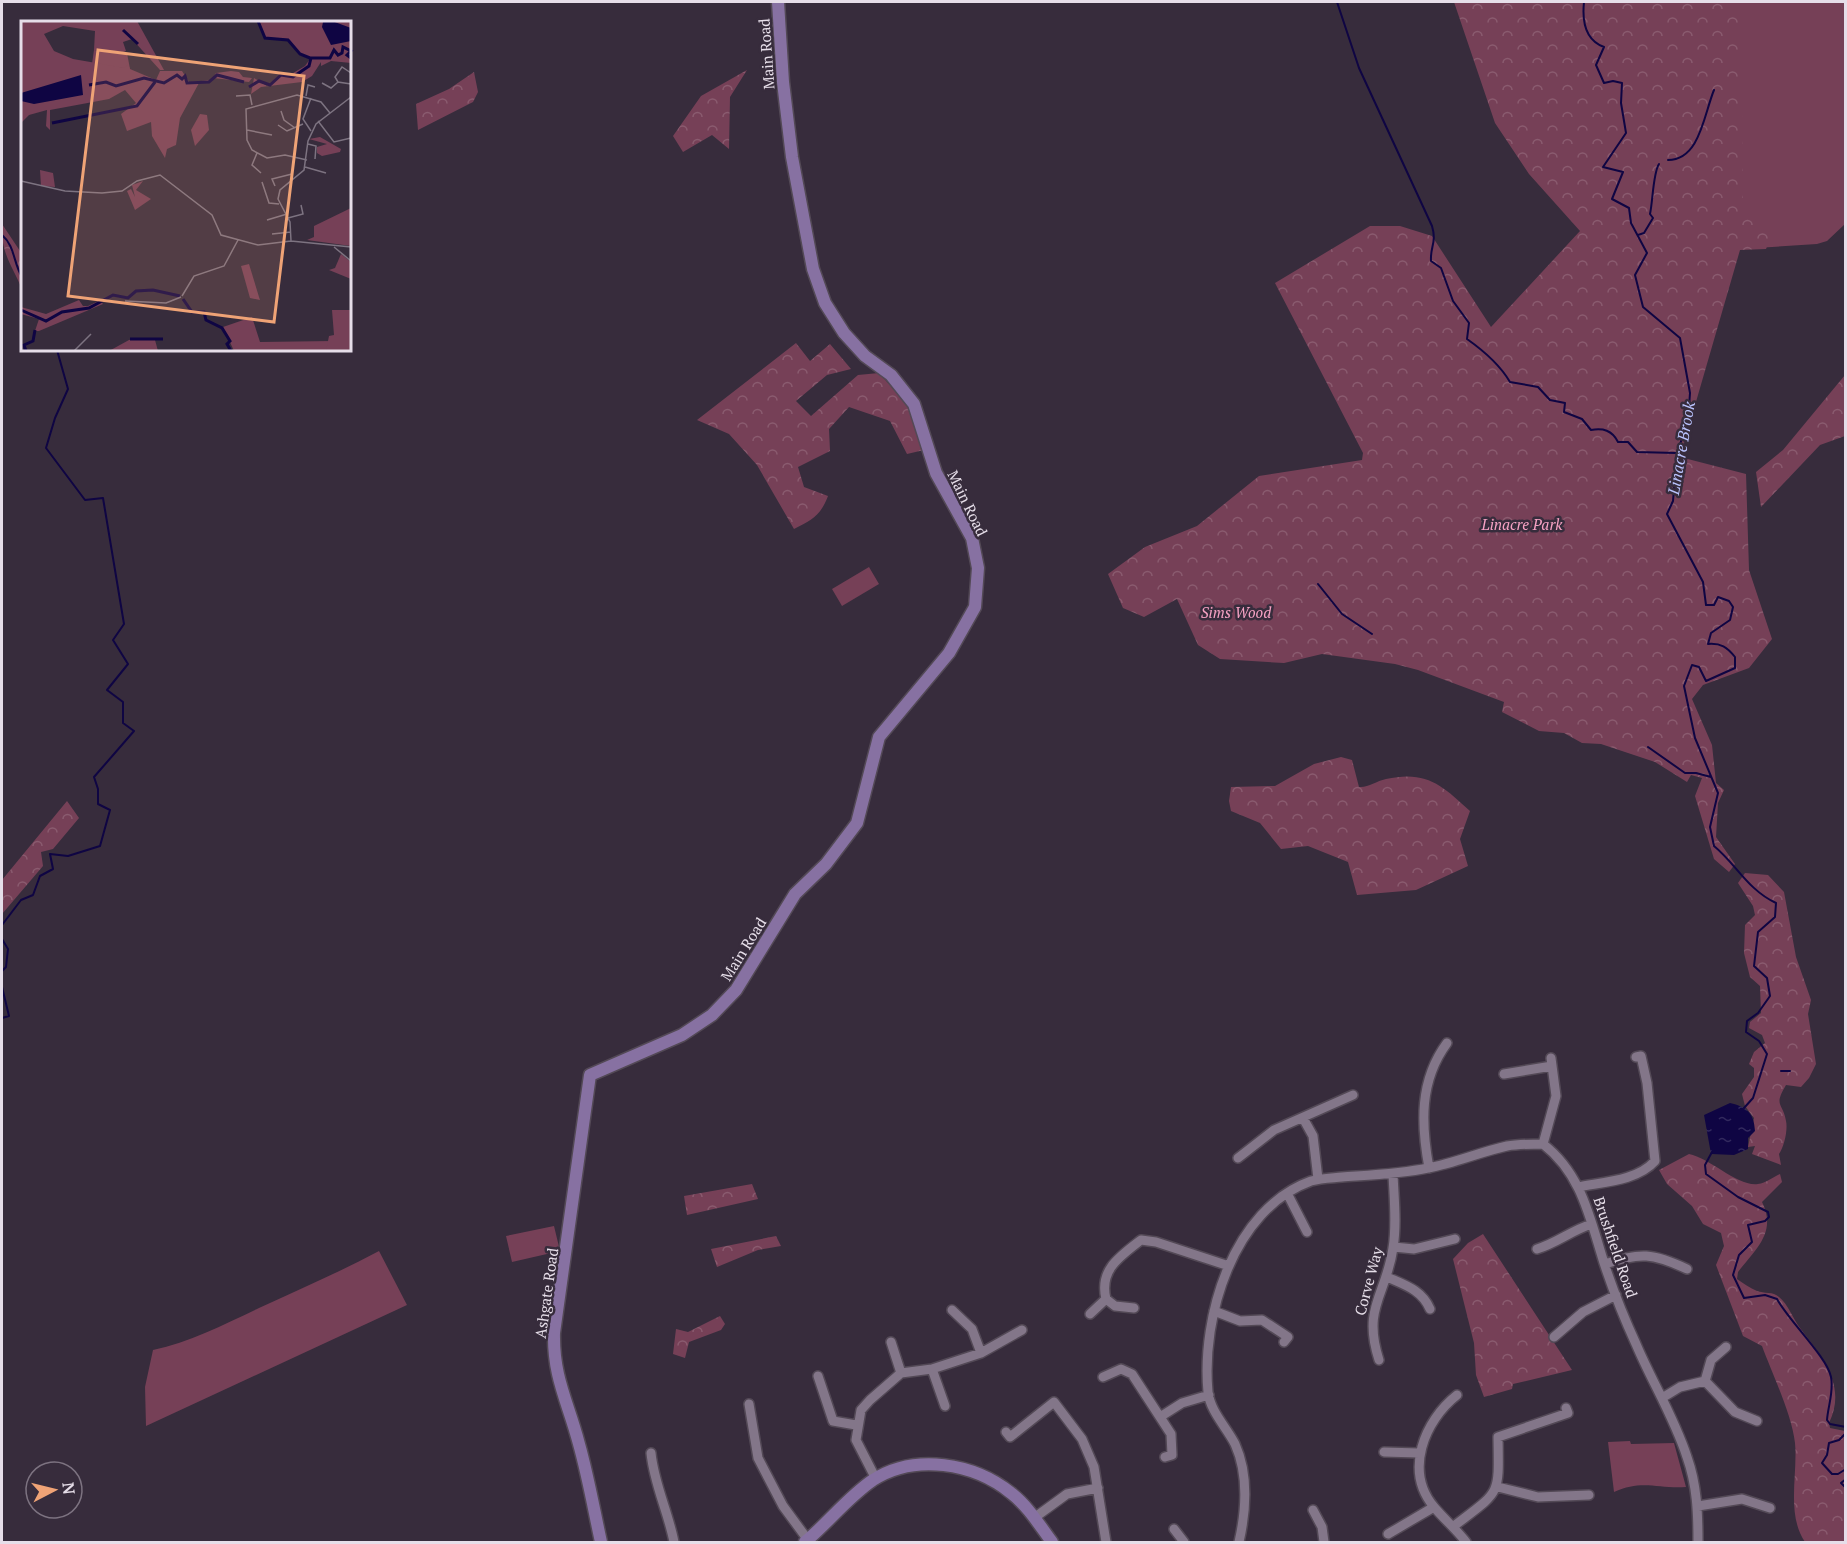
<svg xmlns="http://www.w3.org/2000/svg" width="1847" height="1544" font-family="'PT Serif',serif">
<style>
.grass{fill:#764057}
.forest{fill:url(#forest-crowns)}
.water{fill:url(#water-ripples)}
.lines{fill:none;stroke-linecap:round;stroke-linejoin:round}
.stream{stroke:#0f0543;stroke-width:2}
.street-casing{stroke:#534956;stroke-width:12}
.secondary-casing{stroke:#534956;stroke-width:15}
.street{stroke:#837689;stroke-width:9}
.secondary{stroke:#8771a2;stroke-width:12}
.labels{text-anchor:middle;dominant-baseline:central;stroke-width:5;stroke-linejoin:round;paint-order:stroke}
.street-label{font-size:15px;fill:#e6dee9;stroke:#372c3c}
.park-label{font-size:15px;font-style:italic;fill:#f7a2c4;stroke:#372c3c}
.water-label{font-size:16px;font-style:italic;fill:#b9c2fc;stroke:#372c3c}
.inset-river{fill:none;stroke:#0f0543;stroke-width:3}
.inset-road{fill:none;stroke:#7d7381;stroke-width:1.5}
.view{fill:#efa376;fill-opacity:0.15;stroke:#efa376;stroke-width:3}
.inset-edge{fill:none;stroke:#e6dee9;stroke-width:3}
</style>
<defs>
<pattern id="forest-crowns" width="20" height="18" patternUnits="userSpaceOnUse" patternTransform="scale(1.5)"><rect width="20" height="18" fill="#764057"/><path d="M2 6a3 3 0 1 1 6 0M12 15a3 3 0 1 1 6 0" fill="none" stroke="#8a5b6f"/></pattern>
<pattern id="water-ripples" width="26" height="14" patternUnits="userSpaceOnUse" patternTransform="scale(1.5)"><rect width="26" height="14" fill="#0f0543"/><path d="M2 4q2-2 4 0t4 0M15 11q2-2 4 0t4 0" fill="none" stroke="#32295e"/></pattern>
</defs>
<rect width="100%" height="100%" fill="#372c3c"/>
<path class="grass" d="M1740 2H1845V224L1827 241 1817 244 1740 249Z
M869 567 879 584 842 606 832 589Z
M554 1226 560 1251 512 1262 506 1236Z
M379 1251 407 1305 146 1426 145 1387 153 1350C190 1342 225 1324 259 1308 300 1289 340 1272 379 1251Z
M1630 1441 1631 1444 1674 1443 1686 1487C1658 1489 1642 1479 1614 1492L1608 1442Z"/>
<path class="forest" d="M1454 2H1741L1743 219C1757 216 1764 219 1773 231L1766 249 1740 250 1680 457 1746 474 1749 570 1772 639 1749 668 1703 685 1692 699 1712 745 1716 783 1724 790 1718 803 1716 837 1735 864 1729 872 1714 859 1695 796 1702 778 1691 775 1687 782 1655 762 1601 744 1582 743 1564 733 1539 731 1502 712 1504 702 1418 670 1395 664 1322 654 1284 663 1220 659 1198 645 1177 599 1144 617 1123 608 1108 574 1145 547 1197 526 1259 476 1362 460 1363 453 1275 283 1370 226H1400L1432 236 1491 327 1580 231 1529 174 1495 123Z
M747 70 730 97 729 149 712 135 683 152 673 136 701 96Z
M474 72 478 92 473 102 418 130 416 104 449 89Z
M2 224 22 254V289C11 263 1 254 2 224Z
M796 343 810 361 830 344 851 369 827 375 796 401 811 416 858 375 879 373 913 411 924 450 907 454 890 421 849 407 829 429 830 451 798 467 804 487 828 496C821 515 812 520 794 529L757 465 729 434 697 420Z
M1845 375V436L1820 445 1761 507 1756 472 1783 450Z
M1341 757 1352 760 1359 787C1368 788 1376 781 1386 779 1426 770 1442 785 1470 811L1460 839 1468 866 1416 890 1357 895 1348 862 1308 846 1281 849 1260 823 1231 811 1229 801 1231 787 1275 786 1314 764Z
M67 801 79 818 53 849 41 852 43 866 2 914V880Z
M1745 873 1768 875 1784 892 1796 957 1811 1000 1808 1014 1816 1064 1809 1078 1801 1087 1786 1085C1773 1107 1783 1102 1786 1121 1788 1130 1784 1147 1779 1154L1781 1165 1752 1154 1755 1146 1748 1147 1754 1118 1745 1106 1742 1094 1754 1077V1068L1749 1064 1754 1052 1765 1043 1762 1035 1749 1028 1750 1022 1761 1013 1760 986 1750 977 1744 953 1745 925 1755 915 1753 906 1738 883Z
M1689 1154C1710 1158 1738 1187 1758 1184 1766 1183 1773 1177 1780 1174L1782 1182 1762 1202C1777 1232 1756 1249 1738 1272L1737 1279C1743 1283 1750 1288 1757 1291 1764 1294 1773 1291 1779 1297 1788 1304 1793 1319 1800 1328 1823 1358 1847 1386 1829 1423L1830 1428 1845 1431V1542H1805C1786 1514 1798 1474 1795 1443 1792 1415 1772 1373 1762 1346L1743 1336 1716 1265 1724 1246 1721 1233 1703 1224 1692 1206 1667 1184 1659 1170Z
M752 1184 758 1199 687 1215 684 1196Z
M1483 1234 1572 1370 1513 1384 1512 1389 1484 1397 1476 1375 1474 1343 1453 1259 1468 1243Z
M776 1236 781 1246 758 1250 717 1267 711 1249Z
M720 1316 725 1324 721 1330 689 1342 685 1358 673 1354 676 1329 688 1332Z"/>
<path class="water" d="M1730 1103C1747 1107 1754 1113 1755 1131L1748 1138V1149L1734 1155 1711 1154 1704 1115Z"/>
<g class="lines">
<path class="stream" d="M1337 2 1359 68 1432 226C1437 243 1430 246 1431 261L1441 268 1453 301 1469 323 1467 339C1484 351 1500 365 1510 382L1538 387 1550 400 1565 403 1564 412 1582 419 1591 430C1603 428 1612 430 1618 442H1628L1637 452 1676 453
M1584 2C1582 21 1585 40 1604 47L1596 65 1604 83 1613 81 1622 83 1621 103 1626 133 1603 167 1623 172 1612 199 1629 208 1631 223 1647 253 1635 275 1643 307 1680 338 1690 393 1688 421 1677 453 1673 501 1667 514 1703 582 1706 605H1714L1718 597 1729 601 1733 607 1730 620 1711 633 1708 644C1721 643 1727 647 1735 657V668L1706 681 1699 667 1692 665 1684 686 1695 738 1718 793 1710 827 1714 846C1736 864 1748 890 1776 903L1775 917 1758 932 1754 966 1767 978 1770 996 1758 1013 1747 1021 1746 1032 1759 1041 1767 1054 1753 1098 1744 1108
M1668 160C1700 160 1704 114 1714 90
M2 235C15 246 13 262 22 277
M1638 235 1644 233 1653 218 1650 214C1653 200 1653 173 1659 164
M1318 584 1342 614 1372 634
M1648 747 1685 773H1696L1711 777
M2 925 21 900 33 895 40 876 53 869 50 854 68 856 100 846 110 810 98 804V789L94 777 134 731 123 723V702L107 690 128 664 113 640 124 624 103 498 85 500 46 448 55 418 68 389 57 350
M2 939 8 949 6 967 2 971
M2 987 9 1016 2 1018
M1781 1071H1790
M1712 1152 1705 1165 1706 1174 1738 1197 1768 1212 1769 1217 1765 1221 1748 1225 1752 1242 1739 1255 1733 1275 1744 1298 1765 1295 1777 1299C1789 1321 1827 1357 1831 1377 1834 1391 1828 1406 1827 1420L1830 1424 1846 1427
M1846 1433 1839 1440 1829 1443 1827 1455 1822 1463 1832 1474H1838L1846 1469
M1846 1479 1841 1483 1846 1488"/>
<defs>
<path id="street" d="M1504 1074 1552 1066
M1303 1118 1313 1136 1318 1179
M1543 1144 1556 1096 1551 1058
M1238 1158 1274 1130 1353 1095
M1429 1168C1421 1124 1419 1081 1447 1043
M1578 1187C1603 1182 1637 1181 1655 1161L1647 1083 1641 1056 1636 1057
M1287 1193 1307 1232
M1394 1247 1414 1249 1455 1239
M1537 1249C1557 1243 1572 1230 1592 1224
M1605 1264C1640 1252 1653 1253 1687 1269
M1387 1277C1405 1285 1422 1290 1430 1309
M1106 1299 1115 1306 1134 1308
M952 1310 972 1329 981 1353
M1214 1311 1240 1321 1262 1320 1288 1337 1284 1342
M1090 1314 1106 1299C1099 1270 1119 1257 1141 1240L1156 1242 1229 1266
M1554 1337 1583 1312 1616 1295
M891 1342 901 1373
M1379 1360C1362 1307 1386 1296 1393 1248 1397 1224 1394 1198 1393 1174
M932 1369 945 1406
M818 1376 833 1421 856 1425
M1103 1377 1121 1369 1132 1374 1171 1434 1172 1455 1165 1457
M1705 1381 1711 1360 1726 1347
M1457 1395C1424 1421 1404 1471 1434 1507 1445 1520 1456 1529 1466 1542
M1662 1398 1680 1387 1705 1381 1735 1412 1757 1421
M749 1404 758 1458 783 1506 808 1540
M1160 1417 1182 1403 1209 1395
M1006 1432 1010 1437 1054 1402 1082 1439 1094 1467 1106 1542
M1384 1452 1419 1453
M651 1453C654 1484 668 1511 674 1542
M876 1479 856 1440 861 1410 870 1400 901 1373 932 1369 981 1353 1022 1330
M1498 1487 1538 1497 1589 1495
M1698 1506 1742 1499 1770 1508
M1313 1510 1322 1527 1324 1542
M1034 1518 1067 1494 1098 1488
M1454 1526C1501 1490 1499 1497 1498 1437L1568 1413 1566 1408
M1174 1529 1184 1542
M1388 1534 1434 1507
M1239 1542C1246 1511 1249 1475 1235 1444 1227 1428 1210 1411 1208 1392 1201 1317 1233 1209 1311 1181 1321 1178 1332 1178 1342 1177 1371 1175 1400 1174 1428 1168 1455 1163 1480 1152 1507 1146 1519 1144 1532 1144 1543 1144 1582 1174 1590 1219 1604 1263 1613 1290 1624 1318 1636 1344 1652 1382 1674 1417 1687 1457 1697 1485 1698 1513 1698 1542"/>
<path id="secondary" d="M601 1542C594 1510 588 1476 579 1444 568 1402 553 1377 554 1333L590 1075 682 1035 712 1015 736 990 795 894 826 864 857 823 879 737 949 653 975 607 978 568 972 538 936 473 914 404 891 375 865 356 844 333 825 303 813 269 792 157 783 82 778 2
M805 1542C828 1523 848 1497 873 1480 915 1453 974 1463 1011 1493 1028 1506 1040 1526 1052 1542"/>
</defs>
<use href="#street" class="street-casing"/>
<use href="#secondary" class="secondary-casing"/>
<use href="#street" class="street"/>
<use href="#secondary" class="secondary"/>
</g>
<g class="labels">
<g class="street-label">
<text transform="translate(766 54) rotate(-94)">Main Road</text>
<text transform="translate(968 503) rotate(64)">Main Road</text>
<text transform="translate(743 949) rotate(-58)">Main Road</text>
<text transform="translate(1616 1247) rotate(71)">Brushfield Road</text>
<text transform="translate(1368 1281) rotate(-75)">Corve Way</text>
<text transform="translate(546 1293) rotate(-82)">Ashgate Road</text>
</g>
<g class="park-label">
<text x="1522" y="524">Linacre Park</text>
<text x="1236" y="612">Sims Wood</text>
</g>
<g class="water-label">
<text transform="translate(1681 448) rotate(-80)">Linacre Brook</text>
</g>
</g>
<g transform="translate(21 21)">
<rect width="330" height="330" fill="#372c3c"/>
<path d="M73 29 106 32 109 48 71 43ZM228 243 238 276 239 279 229 277 220 245ZM231 296 239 321 312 320 305 330H213L202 306ZM120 317 134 319 137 330H88L108 319Z" fill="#764057"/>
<path d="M0 0H116L143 49H139L111 18 102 21 105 30 102 31 73 29 74 10 42 5 23 13 33 30 52 38 104 47 107 43 109 48 135 59 139 50H161L168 61 192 59 178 62 159 97 155 124 146 128 144 137 131 115 130 101 106 110 100 93 115 82 104 69 88 78 29 89V109L25 105 26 89 8 94 0 102ZM237 0H330V42L310 40 300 45V41L291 55 281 61 240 66 230 73 233 57 246 65 260 53 267 55 284 45 289 38 279 34 267 20 243 17ZM210 50 218 51 222 56 231 57 228 61 192 57 195 52ZM179 93 186 94 188 109 174 125 170 109ZM299 116 320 128 319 131 301 135 296 132V126L306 123 288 118ZM122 160 115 169 130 178 114 189 106 170 110 168 114 176 111 164ZM330 187V225L286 219 293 216V205ZM320 233 330 241V258L308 249 314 247ZM88 275 79 279 82 283 18 310H14L18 298 0 293V286L25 293 58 279 62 285H67ZM311 289H330V330H305L308 315 313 314Z" fill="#764057"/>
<path d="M19 149 32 152 34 166 20 165Z" fill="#764057"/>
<path d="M311 0 330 7V20L310 24 301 6 302 1ZM60 54 62 74 13 83 0 80V72Z" fill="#0f0543"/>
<path class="inset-river" d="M237 0 244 17 267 19 279 33 289 37M102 9 117 23M68 64 85 61 95 65 123 57 143 62 156 54 161 58 164 55 166 62 188 61 196 54 223 61M228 66 238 60 249 64 260 54 272 56 288 45 290 37H309L313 29 317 34 321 32 322 26 330 30 326 34 330 37M31 102 116 85 134 61M162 278 171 291H183L185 299 201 307 209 320 206 323 210 330M0 289 25 300 41 291 68 287 92 274 107 277 115 270 132 269 159 275M109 318H142M5 330 3 324 12 320 14 309"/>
<path class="inset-road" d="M330 52 321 46 314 56 317 61 330 63M301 62 310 67 317 61M215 75 229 74 231 84M285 75 287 64 294 66M260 90 263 99 274 107M297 100 313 121 330 117M257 104 266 110 282 103M226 109 251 114M290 110 282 98 290 77M287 123 295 125 294 138M236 132 231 144 240 152M286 139 264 134 246 137 231 129 226 119 225 88 276 74 300 81 309 92M284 146 305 152M0 160 44 170 81 172 101 170 116 160 139 154 191 194 200 214 237 224 270 220 330 226M241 161 248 182 258 183M254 165 251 158 271 153M267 197 282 193 280 184M246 199 266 193M251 213 270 211M270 220 269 201 257 178 259 169 283 149 287 120 295 103 330 76M313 226 330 240M161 275 173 255 203 245 217 219M104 280 145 282 160 276M53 330 70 313"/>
<path class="view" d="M77 29 283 55 253 301 47 275Z"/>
<rect width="330" height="330" class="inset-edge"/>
</g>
<rect width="1847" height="1544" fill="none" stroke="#e6dee9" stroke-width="6"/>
<g transform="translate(54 1490) rotate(83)"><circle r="28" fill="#372c3c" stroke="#7d7381" stroke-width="1.5"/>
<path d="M0-4.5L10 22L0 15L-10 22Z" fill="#efa376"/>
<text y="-9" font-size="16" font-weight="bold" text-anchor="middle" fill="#e6dee9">N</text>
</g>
</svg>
